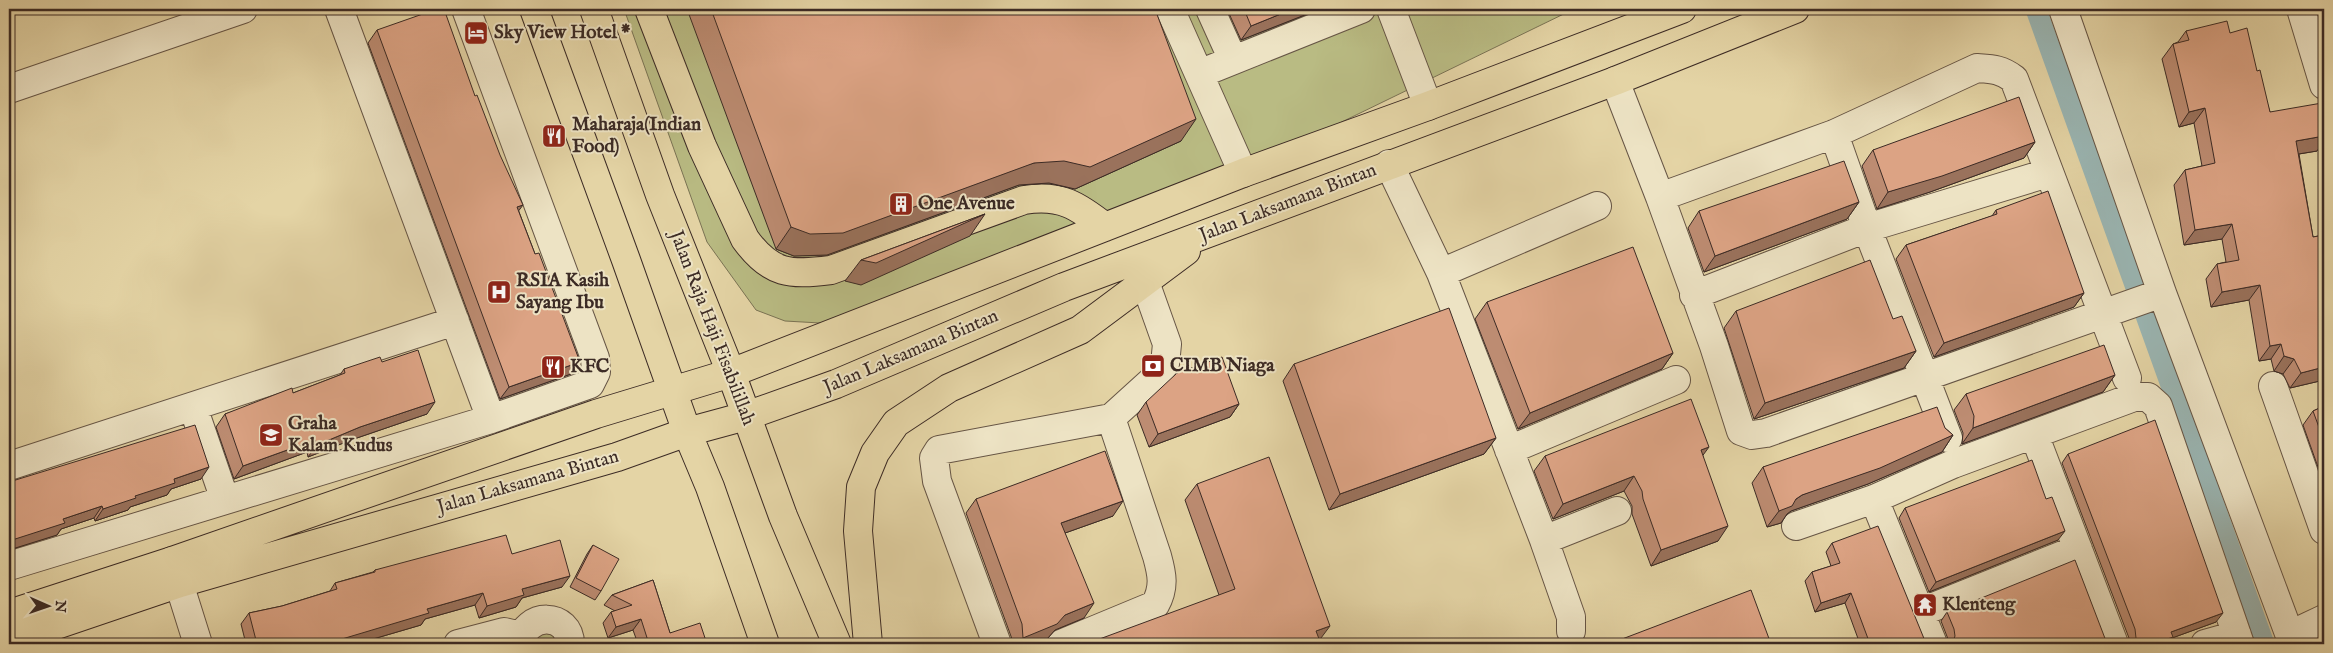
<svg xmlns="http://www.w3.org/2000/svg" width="2333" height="653" font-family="'IM FELL English',serif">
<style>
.green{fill:#b9bb83;stroke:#7a7354}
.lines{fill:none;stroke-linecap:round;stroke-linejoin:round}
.canal{stroke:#9ab5b2;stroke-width:21}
.minor-casing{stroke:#665545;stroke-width:30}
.major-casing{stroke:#3c2b25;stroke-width:30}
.minor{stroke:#ede3c4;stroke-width:28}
.major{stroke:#e4d4a5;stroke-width:28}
.wall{fill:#bd8c72;stroke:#3c2b25}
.shaded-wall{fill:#9a725c;stroke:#3c2b25}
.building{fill:#dca384;stroke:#3c2b25}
.labels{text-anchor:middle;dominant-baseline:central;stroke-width:4;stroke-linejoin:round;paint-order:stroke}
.poi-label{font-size:19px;font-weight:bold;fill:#3c2b25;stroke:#ede3c4;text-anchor:start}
.street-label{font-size:19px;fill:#3c2b25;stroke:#ede3c4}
</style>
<rect width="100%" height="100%" fill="#e4d4a5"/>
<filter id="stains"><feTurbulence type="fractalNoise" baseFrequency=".004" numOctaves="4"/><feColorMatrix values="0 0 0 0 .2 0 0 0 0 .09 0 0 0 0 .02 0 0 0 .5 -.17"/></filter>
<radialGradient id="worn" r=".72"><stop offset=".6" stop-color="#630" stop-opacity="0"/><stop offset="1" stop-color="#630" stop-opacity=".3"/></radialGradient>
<path class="green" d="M624 9H1574L1243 170 873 326 785 321 756 310 707 242Z
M545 633 554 636 559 644H531L537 635Z"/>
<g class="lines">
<path class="canal" d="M2037 12 2264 644"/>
<defs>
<path id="minor" d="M339 9 491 419
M1170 9 1243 173
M1210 9 1233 60
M1391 9 1428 106
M2063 9 2162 293 2293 644
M2301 9 2324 85
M1199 74 1361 9
M1615 81 1660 197 1714 346 1741 431 1752 435 1766 433 2162 293
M9 89 243 9
M1834 134 1867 228 1948 438
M1389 164 1441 273 1544 540 1571 617V631
M1660 197 1834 134 1977 68C1992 69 2001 69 2014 79L2127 378
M1441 273 1597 206
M1694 295 1867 228 2048 173
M2273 386 2324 530
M193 407 225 500
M2034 434 2114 644
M1509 450 1676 380
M9 466 455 321
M1874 499 1933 644
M1796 526 1874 499 1953 464 2134 397H2148L2158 406 2240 644
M1544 540 1617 511
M172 561 198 644
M9 566 491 419 590 384 596 372 595 358 466 9
M1921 612 2078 549
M2290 635 2324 619
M458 644 504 632 521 636
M520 644C525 611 570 612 570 644
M997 644 937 481 934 458 939 450 1111 418 1154 379 1165 364 1167 344 1145 282
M1061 644 1155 605C1165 587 1162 574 1157 556L1111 418
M2205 644 2237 635"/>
<path id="major" d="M534 9 626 260 687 432 710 487 765 644
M594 9 660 195 731 373 783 516 837 644
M649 9 702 146 745 239C771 275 790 275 831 270L1024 200C1061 194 1078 206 1105 227
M9 614 172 561 596 414 731 373 1243 173 1428 106 1682 9
M9 641 180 583 617 457 687 432 746 416 836 384 1064 287 1615 81 1795 9
M868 644 858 531 861 487 875 453 896 423 949 388 1080 330 1186 251"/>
</defs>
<use href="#minor" class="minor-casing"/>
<use href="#major" class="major-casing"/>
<use href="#minor" class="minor"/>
<use href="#major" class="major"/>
</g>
<path class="wall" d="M687 9H1155L1181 141 1075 189 1049 183 1019 185 827 255 794 256 776 249Z
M1227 9H1320L1241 40Z
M377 30 475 96 535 254 580 362 571 374 500 399 368 43Z
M2186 31 2230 33 2257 71 2270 112 2317 151 2299 154 2313 237 2324 235V380L2290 388 2283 374 2274 371 2271 359 2259 361 2249 300 2211 307 2206 279 2217 264 2226 262 2222 239 2184 245 2174 185 2185 170 2202 166 2194 123 2179 127 2162 59 2173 44 2178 42Z
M2035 142 2024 158 1930 192 1877 209 1862 166 1873 150Z
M1859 202 1847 219 1704 272 1688 228 1699 211Z
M1996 210 2084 293 2074 307 1934 357 1896 259 1906 245 1992 216Z
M1487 302 1673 353 1662 369 1518 429 1475 319Z
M1736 311 1893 319 1916 351 1904 368 1754 419 1724 328Z
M382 362 427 414 351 440 308 457 307 452 234 479 216 427 225 414 293 393 340 375 344 369Z
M1294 364 1496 438 1484 454 1329 510 1283 381Z
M2115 375 2103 392 1962 444 1963 433 1954 410 1966 394Z
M1146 402 1239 404 1230 417 1149 447 1137 415Z
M2324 406V484L2303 425 2313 411Z
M1945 428 1953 435 1942 452 1868 484 1791 511 1787 514 1781 523 1767 527 1752 483 1763 467Z
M2068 454 2216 622 2172 638 2168 644H2129V638L2062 463Z
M1545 456H1703L1718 541 1651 566 1632 514V506L1624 491 1553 519 1534 471Z
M201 479 171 489 167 495 130 507 128 510 95 521 94 518 61 529 57 535 9 550V482Z
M1197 484 1319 641 1219 595 1185 500Z
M976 499 1113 516 1065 533 1084 618 1055 630 1047 639 1033 644H1012V639L966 513Z
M1905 508 2058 540 1929 592 1899 518Z
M1832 543 1925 641 1928 644H1860L1845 603 1815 612 1805 581 1812 572 1831 566 1826 552Z
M593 545 601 591 595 600 570 587 587 554Z
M512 554 562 587 522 598 516 607 479 618 475 605 425 619 421 625 356 644H246L241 624 249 613 282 606 330 591 335 583 373 572 375 570Z
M653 580 670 633 707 644H638L633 630 608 638 603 623 611 612 615 611 604 605 612 595Z
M1947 612 2106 641 2109 644H1948V639L1941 621Z"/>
<path class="shaded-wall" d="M1293 9H1320L1241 40 1251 26Z
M2205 108 2194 123 2179 127 2189 112Z
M1196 119 1181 141 1075 189 1049 183 1019 185 827 255 794 256 776 249 791 227 1034 163Z
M2324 136V140L2317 151 2286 156 2296 141Z
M2035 142 2024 158 1930 192 1877 209 1888 192Z
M1859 202 1847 219 1704 272 1715 256Z
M523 205 514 217 517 207Z
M985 214 970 236 861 285 845 281 861 260Z
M2232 224 2222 239 2184 245 2195 230Z
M2260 285 2249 300 2211 307 2222 292Z
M2084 293 2074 307 1934 357 1944 343Z
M2281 344 2271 359 2259 361 2270 346Z
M1916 351 1904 368 1754 419 1765 403Z
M1673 353 1662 369 1518 429 1530 413Z
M2284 356 2294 359 2283 374 2274 371Z
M580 362 571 374 500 399 509 387Z
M2324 367V380L2290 388 2301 373Z
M2115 375 2103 392 1962 444 1973 428Z
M435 402 427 414 351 440 308 457 317 445 360 427Z
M1239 404 1230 417 1149 447 1158 434Z
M1953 435 1942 452 1868 484 1791 511 1787 514 1781 523 1767 527 1779 511 1802 495Z
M1496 438 1484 454 1329 510 1340 494Z
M315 440 307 452 234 479 243 466Z
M1709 447 1698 462 1701 450Z
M209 467 201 479 171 489 167 495 130 507 128 510 95 521 103 509 135 496 174 479Z
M1634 476 1624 491 1553 519 1563 504Z
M1123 501 1113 516 1051 538 1061 523Z
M102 506 94 518 61 529 57 535 9 550V541L63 519Z
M1728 526 1718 541 1651 566 1661 550Z
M2065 531 2058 540 1929 592 1936 582Z
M570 576 562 587 522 598 516 607 479 618 487 606 522 589Z
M483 593 475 605 425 619 421 625 356 644H331L332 642 427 609Z
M1851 593 1845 603 1815 612 1821 603Z
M1094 603 1084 618 1055 630 1047 639 1033 644H1019L1023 638 1065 615Z
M2223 613 2216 622 2172 638 2168 644H2154L2171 632Z
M641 619 633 630 608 638 616 627Z
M1330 626 1318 642 1316 631Z"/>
<path class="building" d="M437 9H444L475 96 477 95 500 155 523 205 517 207 535 254 539 253 580 362 509 387 377 30Z
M711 9H1155L1196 119 1090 167 1064 161 1034 163 843 233 810 234 791 227Z
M1244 9H1293L1251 26Z
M2227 21 2230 33 2247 28 2257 71 2260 70 2270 112 2322 103 2324 118V136L2296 141 2313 237 2324 235V367L2301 373 2294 359 2284 356 2281 344 2270 346 2260 285 2222 292 2217 264 2239 260 2232 224 2195 230 2185 170 2215 163 2205 108 2189 112 2173 44 2189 40 2186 31Z
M2019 97 2035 142 1942 176 1888 192 1873 150Z
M1844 161 1859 202 1715 256 1699 211Z
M2048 191 2084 293 1944 343 1906 245 1997 214 1996 210Z
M985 214 876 263 861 260Z
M1633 247 1673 353 1530 413 1487 302Z
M1870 260 1893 319 1902 316 1916 351 1765 403 1736 311Z
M1449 308 1496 438 1340 494 1294 364Z
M2104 345 2115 375 1973 428 1974 416 1966 394Z
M418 350 435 402 360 427 317 445 315 440 243 466 225 414 292 388 293 393 345 373 344 369 380 357 382 362Z
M1222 357 1239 404 1158 434 1146 402 1177 373Z
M1691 399 1709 447 1701 450 1728 526 1661 550 1643 499 1642 491 1634 476 1563 504 1545 456Z
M2324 406V441L2313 411Z
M1937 407 1945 428 1953 435 1880 468 1802 495 1796 499 1792 506 1779 511 1763 467Z
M2155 420 2223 613 2171 632 2173 637 2154 644H2133L2136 638 2135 629 2068 454Z
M195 425 209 467 174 479 175 483 135 496 136 498 103 509 102 506 63 519 65 523 9 541V482Z
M1105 451 1123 501 1061 523 1094 603 1065 615 1057 624 1023 638 1022 624 976 499Z
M1269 457 1330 626 1316 631 1321 644H1086L1235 589 1197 484Z
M2032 460 2046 499 2052 497 2065 531 1936 582 1905 508Z
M1878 526 1925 641 1928 644H1870L1851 593 1821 603 1812 572 1840 563 1832 543Z
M506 535 512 554 560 540 570 576 522 589 524 595 487 606 483 593 427 609 429 613 332 642 333 644H257L249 613 282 606 337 589 335 583 375 572V570Z
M593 545 619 559 601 591 576 578Z
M2075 560 2106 641 2109 644H1952L1955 636 1954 629 1947 612Z
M653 580 670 633 700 623 707 644H649L641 619 616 627 611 612 632 605 612 595Z
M1751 590 1771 644H1609Z"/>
<defs>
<symbol id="hotel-square" viewBox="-11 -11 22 22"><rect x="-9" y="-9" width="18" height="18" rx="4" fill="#8f2418" stroke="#ede3c4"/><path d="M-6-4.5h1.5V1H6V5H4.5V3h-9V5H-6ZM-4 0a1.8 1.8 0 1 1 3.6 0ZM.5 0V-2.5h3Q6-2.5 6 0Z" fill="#fff"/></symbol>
<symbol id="restaurant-square" viewBox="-11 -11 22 22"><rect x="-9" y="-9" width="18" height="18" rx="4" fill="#8f2418" stroke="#ede3c4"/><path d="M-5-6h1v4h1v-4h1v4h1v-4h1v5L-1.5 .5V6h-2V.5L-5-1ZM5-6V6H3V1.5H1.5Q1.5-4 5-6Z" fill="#fff"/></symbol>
<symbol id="building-square" viewBox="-11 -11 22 22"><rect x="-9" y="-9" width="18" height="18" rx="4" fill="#8f2418" stroke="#ede3c4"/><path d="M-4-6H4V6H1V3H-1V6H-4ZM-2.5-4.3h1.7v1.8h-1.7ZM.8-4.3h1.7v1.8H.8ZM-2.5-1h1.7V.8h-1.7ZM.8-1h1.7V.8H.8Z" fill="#fff"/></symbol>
<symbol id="hospital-square" viewBox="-11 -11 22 22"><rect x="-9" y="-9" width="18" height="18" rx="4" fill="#8f2418" stroke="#ede3c4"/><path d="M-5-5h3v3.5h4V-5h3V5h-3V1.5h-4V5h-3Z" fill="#fff"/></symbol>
<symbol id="bank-square" viewBox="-11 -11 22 22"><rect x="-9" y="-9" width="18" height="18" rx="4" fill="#8f2418" stroke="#ede3c4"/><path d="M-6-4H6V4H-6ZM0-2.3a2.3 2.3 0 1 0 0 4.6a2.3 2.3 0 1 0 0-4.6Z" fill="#fff"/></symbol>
<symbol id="school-square" viewBox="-11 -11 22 22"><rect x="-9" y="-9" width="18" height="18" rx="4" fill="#8f2418" stroke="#ede3c4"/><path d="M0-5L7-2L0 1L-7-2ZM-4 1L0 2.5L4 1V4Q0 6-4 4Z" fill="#fff"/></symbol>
<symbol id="temple-square" viewBox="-11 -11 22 22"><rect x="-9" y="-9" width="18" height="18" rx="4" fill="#8f2418" stroke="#ede3c4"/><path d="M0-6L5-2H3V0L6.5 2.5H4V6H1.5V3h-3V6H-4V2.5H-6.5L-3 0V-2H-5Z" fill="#fff"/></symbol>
</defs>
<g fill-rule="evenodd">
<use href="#hotel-square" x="462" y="19" width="28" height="28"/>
<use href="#restaurant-square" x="540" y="122" width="28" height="28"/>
<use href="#building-square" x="887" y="190" width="28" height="28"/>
<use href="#hospital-square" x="485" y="278" width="28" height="28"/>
<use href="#bank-square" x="1139" y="352" width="28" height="28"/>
<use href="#restaurant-square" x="539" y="353" width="28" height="28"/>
<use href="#school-square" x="257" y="421" width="28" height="28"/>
<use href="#temple-square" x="1911" y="591" width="28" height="28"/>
</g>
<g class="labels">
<g class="poi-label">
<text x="494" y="33">Sky View Hotel *</text>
<text x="572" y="125">Maharaja(Indian<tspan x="572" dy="22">Food)</tspan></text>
<text x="918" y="204">One Avenue</text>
<text x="516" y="281">RSIA Kasih<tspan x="516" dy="22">Sayang Ibu</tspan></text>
<text x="1170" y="366">CIMB Niaga</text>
<text x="570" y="367">KFC</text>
<text x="288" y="424">Graha<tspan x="288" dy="22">Kalam Kudus</tspan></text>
<text x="1942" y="605">Klenteng</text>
</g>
<g class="street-label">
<text transform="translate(1288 203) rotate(-21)">Jalan Laksamana Bintan</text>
<text transform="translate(712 328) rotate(69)">Jalan Raja Haji Fisabilillah</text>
<text transform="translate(911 352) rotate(-23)">Jalan Laksamana Bintan</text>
<text transform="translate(528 482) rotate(-16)">Jalan Laksamana Bintan</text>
</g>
</g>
<rect width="2333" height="653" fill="none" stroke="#e4d4a5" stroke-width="30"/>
<rect x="10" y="10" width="2313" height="633" fill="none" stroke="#3c2b25" stroke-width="2.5"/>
<rect x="15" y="15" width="2303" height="623" fill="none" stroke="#3c2b25"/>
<g transform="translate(48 606) rotate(92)" stroke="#ede3c4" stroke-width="4" paint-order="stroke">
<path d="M0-4L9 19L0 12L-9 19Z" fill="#3c2b25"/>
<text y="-8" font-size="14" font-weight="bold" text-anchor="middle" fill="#3c2b25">N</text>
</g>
<rect width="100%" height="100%" filter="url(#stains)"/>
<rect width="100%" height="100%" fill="url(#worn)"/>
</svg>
